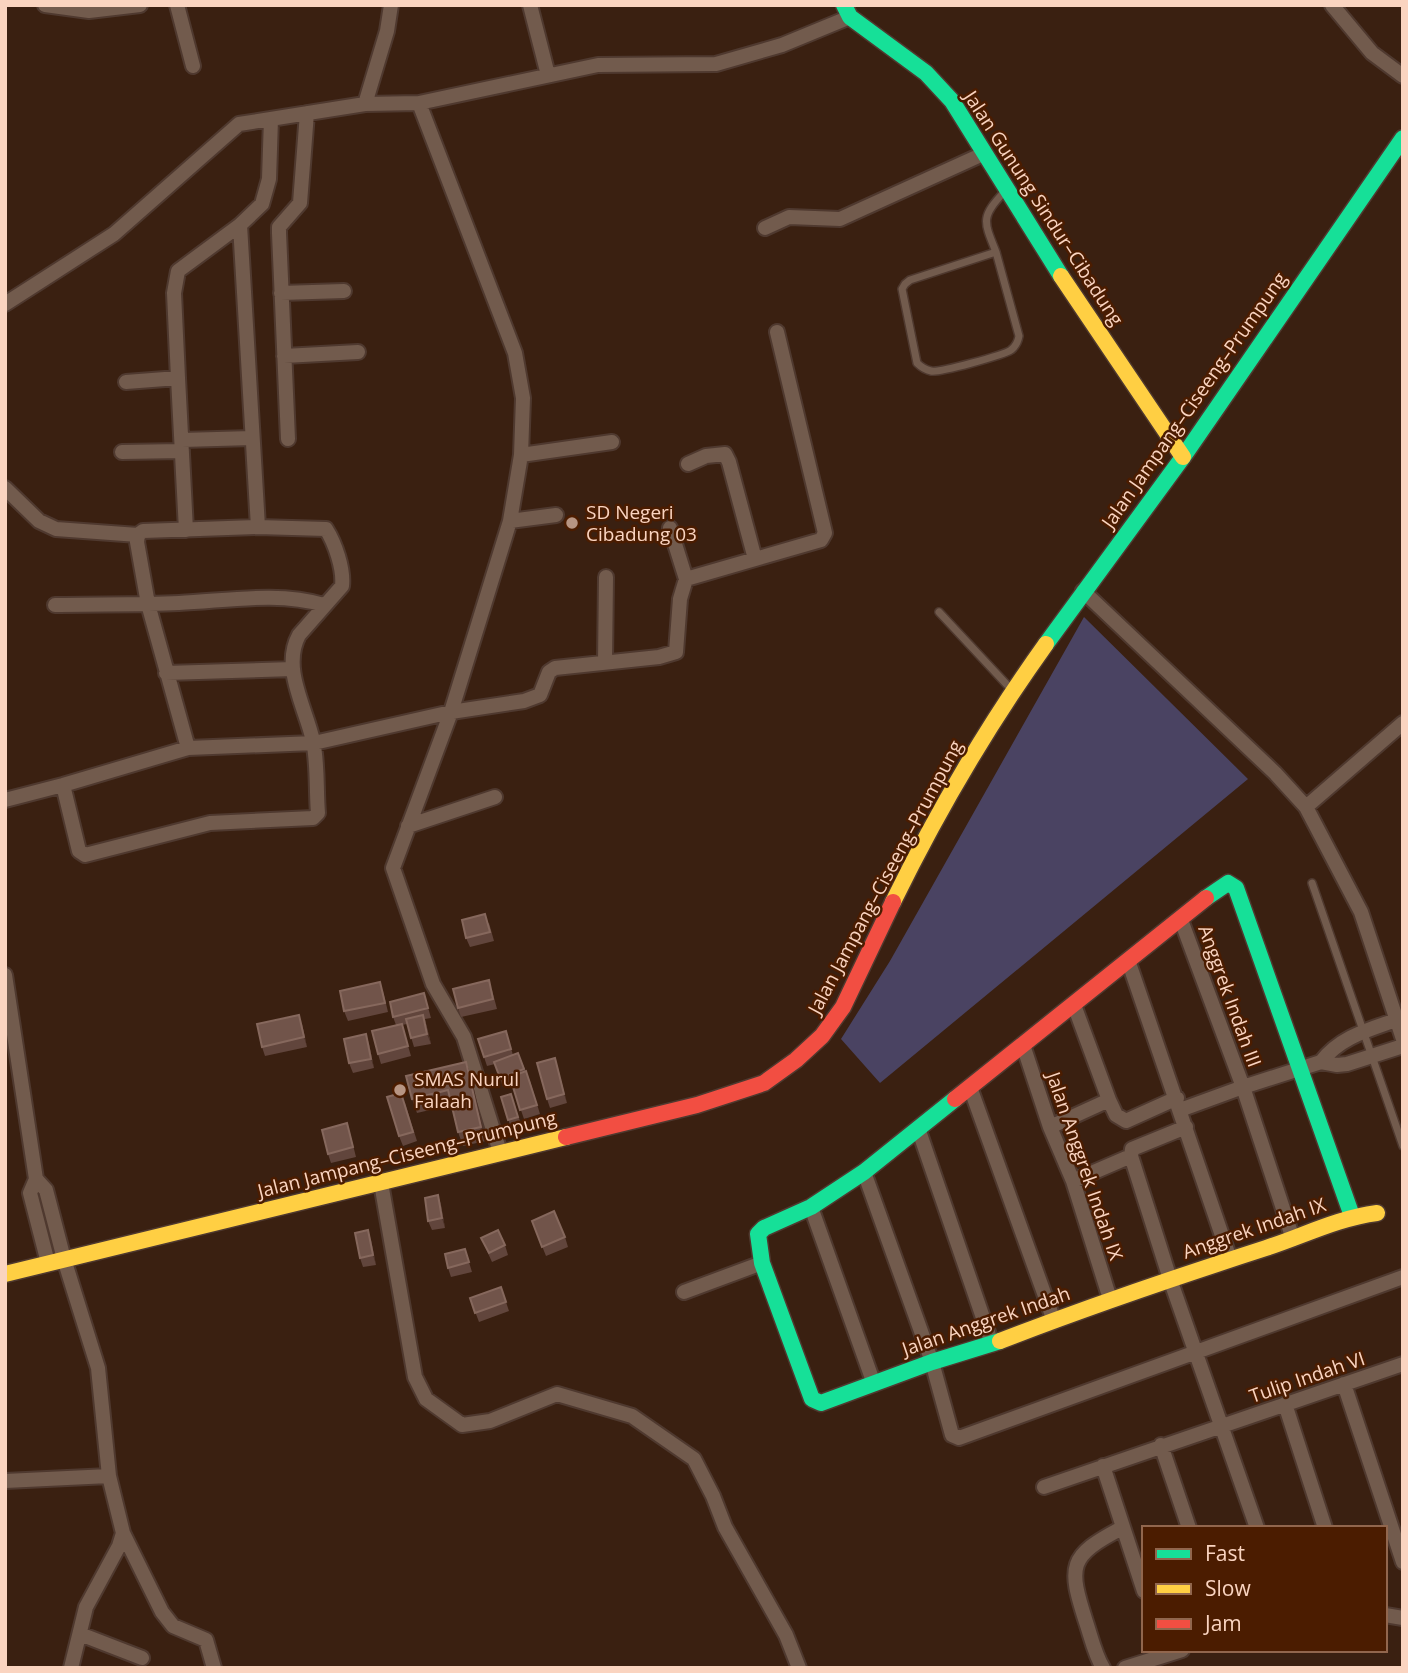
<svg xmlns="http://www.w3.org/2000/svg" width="1408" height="1673" font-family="'Open Sans',sans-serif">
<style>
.green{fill:#4a4362}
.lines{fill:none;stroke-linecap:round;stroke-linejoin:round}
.lane-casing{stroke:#4f392f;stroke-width:10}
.street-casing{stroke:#4f392f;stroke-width:18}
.fast-casing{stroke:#4f392f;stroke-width:19}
.slow-casing{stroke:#4f392f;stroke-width:19}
.jam-casing{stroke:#4f392f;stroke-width:19}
.lane{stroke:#725b4d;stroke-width:7}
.street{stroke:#725b4d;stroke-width:14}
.fast{stroke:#16e098;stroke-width:16}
.slow{stroke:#ffcf43;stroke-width:16}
.jam{stroke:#f24e42;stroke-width:16}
.wall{fill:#61453c}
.shaded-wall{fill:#4a3025}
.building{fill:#71544a;stroke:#86685d;stroke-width:2}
.poi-dot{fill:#b79583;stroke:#4b1c00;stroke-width:2.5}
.labels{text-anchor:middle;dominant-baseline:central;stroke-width:5;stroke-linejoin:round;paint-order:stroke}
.street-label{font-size:19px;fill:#fad4c0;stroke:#4b1c00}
.poi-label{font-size:19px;fill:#fad4c0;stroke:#4b1c00;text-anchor:start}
</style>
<rect width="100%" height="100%" fill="#3a2011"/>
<path class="green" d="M1084 617 1248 779 880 1083 841 1039 890 961Z"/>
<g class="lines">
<defs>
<path id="lane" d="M996 252 1019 336C1018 342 1016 346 1011 350 1004 355 939 373 931 371 926 370 921 367 917 363L902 289 905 284 910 280 996 252C983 220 981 217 1005 191
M939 612 1010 688
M1312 883 1403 1146"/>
<path id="street" d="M45 5 89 11 140 5
M177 5 193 66
M530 5 548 75
M1332 5 1372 53 1403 76
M365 104 387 31 391 5
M240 225 262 204 269 179 271 119
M765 228 789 217 840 219 983 154
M281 293 344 291
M5 304 114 234 239 124 365 104 419 103
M284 356 358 352
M178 378 174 293 178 271 240 225 258 527
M126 382 178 378 186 530
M288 439 279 233V227L300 203 307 113
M182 440 252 438
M122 452 182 451
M521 455 612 442
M688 464 706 456 725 454 729 462 755 559
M5 488 39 521 56 529 138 535
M510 521 556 515
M670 528 686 579
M1083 591 1275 773 1306 807 1361 912 1403 1039
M55 605C97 604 138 605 179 603 226 601 278 591 324 605
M605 662 606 577
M166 673 293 669
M63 785 79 851 85 855 210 823 313 818 318 813C316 790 318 764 313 741 306 708 281 668 299 635L342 586C344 569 335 543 326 529L258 527 143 531 138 535 137 542 148 604 188 748
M5 800 63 785 188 748 314 743 451 712 524 701 540 695 549 672 555 668 659 657 676 652 680 599 686 579 821 540 825 533 777 332
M1306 807 1403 723
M408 826 495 797
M1181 920 1243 1087 1293 1239
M1128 960 1230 1259
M5 975 36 1179 30 1193 48 1263
M1074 1005 1109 1100
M1023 1045 1050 1127 1073 1181 1110 1299
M1321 1062C1340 1037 1368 1030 1396 1020
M970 1087 1054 1321
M1180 1110 1243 1087 1321 1062 1337 1065 1347 1064 1403 1046
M1050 1127 1109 1100 1116 1115 1126 1121 1177 1098
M918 1128 992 1344
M500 1152 464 1037 433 984 393 868 451 712 510 521 521 455 523 398 515 353 419 103 598 65 716 64 782 45 850 17
M1131 1156 1170 1279 1257 1528
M864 1172 932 1362 952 1435 959 1438 1403 1277
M36 1179 46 1190 64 1259 98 1368 109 1476 123 1533 162 1612 173 1626 206 1640 214 1668
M1073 1181 1131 1156 1132 1149 1186 1127
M381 1183 415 1377 426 1399 462 1425 490 1421 557 1394 632 1416 694 1459 713 1496 725 1527 786 1635 799 1668
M811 1207 874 1384
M684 1292 762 1263
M1344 1384 1403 1562
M1285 1404 1325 1528
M1161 1445 1189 1528
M1103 1466 1144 1591
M5 1481 109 1476
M1044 1487 1403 1364
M1385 1615 1403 1618
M80 1634 142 1658
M71 1668 86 1607 119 1546 123 1533
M1103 1668C1095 1655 1091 1637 1086 1622 1068 1566 1068 1556 1122 1528
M1125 1668 1182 1650"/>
<path id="fast" d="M844 5 850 17 926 73 952 101 1061 276
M1046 644 1183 457 1403 138
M1206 898 1228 883 1236 888 1352 1216
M955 1099 864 1172 811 1207 764 1228 758 1234 762 1263 812 1399 821 1403 932 1362 1000 1341"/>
<path id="slow" d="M1061 276 1183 457
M893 902C937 812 988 725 1046 644
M5 1274 566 1137
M1000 1341C1088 1307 1176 1277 1266 1248 1303 1236 1338 1218 1377 1213"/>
<path id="jam" d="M955 1099 1206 898
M566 1137 697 1105 764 1083 796 1060 822 1036 843 1007 893 902"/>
</defs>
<use href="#lane" class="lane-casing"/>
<use href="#street" class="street-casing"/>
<use href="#fast" class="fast-casing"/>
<use href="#slow" class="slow-casing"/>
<use href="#jam" class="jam-casing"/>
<use href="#lane" class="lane"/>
<use href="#street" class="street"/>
<use href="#fast" class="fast"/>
<use href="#slow" class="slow"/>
<use href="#jam" class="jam"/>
</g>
<path class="wall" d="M489 923 494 941 470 947 466 938Z
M492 990 497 1009 461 1017 458 1008Z
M383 991 388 1012 348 1021 344 1011Z
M424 993 431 1018 425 1019 431 1044 414 1047 407 1024 402 1025 411 1056 381 1064 378 1054 396 1025 393 1017Z
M302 1024 307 1047 265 1056 262 1047Z
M506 1031 513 1055 518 1053 530 1081 540 1114 524 1119 512 1084 503 1087 495 1064 487 1066 484 1057Z
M366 1034 369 1044 374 1068 353 1073 349 1063Z
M555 1058 567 1103 550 1108 547 1099Z
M466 1062 471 1076 486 1141 463 1146 458 1132 451 1105 417 1113 412 1099Z
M511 1094 520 1121 510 1125 501 1097Z
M405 1103 417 1141 403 1146 399 1136Z
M350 1133 356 1157 331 1163 328 1154Z
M438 1195 441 1205 445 1228 432 1230 428 1221Z
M532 1221 565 1237 568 1247 546 1256Z
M481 1238 505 1245 508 1255 492 1262Z
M371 1240 376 1265 363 1267 360 1258Z
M465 1249 472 1272 451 1277 448 1268Z
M501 1287 509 1311 479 1322 470 1298Z"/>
<path class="shaded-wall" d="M299 1015 302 1024 307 1047 304 1037Z
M423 1015 426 1024 431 1044 427 1034Z
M366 1034 369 1044 374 1068 371 1059Z
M555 1058 558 1067 567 1103 564 1094Z
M466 1062 471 1076 486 1141 481 1127Z
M438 1195 441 1205 445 1228 442 1218Z
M368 1230 371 1240 376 1265 373 1255Z"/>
<path class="building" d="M485 914 490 932 466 938 462 920Z
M489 980 493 999 458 1008 453 989Z
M380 982 385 1003 344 1011 340 991Z
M424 993 428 1008 393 1017 390 1002Z
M299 1015 304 1037 262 1047 257 1024Z
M423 1015 427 1034 411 1038 406 1019Z
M402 1024 408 1046 378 1054 372 1031Z
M506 1031 511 1049 484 1057 478 1039Z
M366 1034 371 1059 349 1063 344 1039Z
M518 1053 524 1069 500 1078 494 1062Z
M555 1058 564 1094 547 1099 537 1063Z
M466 1062 481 1127 458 1132 448 1090 412 1099 406 1076Z
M526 1071 537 1105 520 1110 510 1077Z
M401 1093 413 1132 399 1136 387 1097Z
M511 1094 518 1117 508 1120 501 1097Z
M347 1123 353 1147 328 1154 322 1130Z
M438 1195 442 1218 428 1221 425 1198Z
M554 1211 565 1237 542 1247 532 1221Z
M368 1230 373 1255 360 1258 355 1233Z
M498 1230 505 1245 489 1253 481 1238Z
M465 1249 469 1262 448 1268 445 1254Z
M501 1287 506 1302 475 1313 470 1298Z"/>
<g class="poi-dot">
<circle cx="572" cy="523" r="7"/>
<circle cx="400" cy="1090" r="7"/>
</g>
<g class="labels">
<g class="street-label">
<text transform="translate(1044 208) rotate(57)">Jalan Gunung Sindur–Cibadung</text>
<text transform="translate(1194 400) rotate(-55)">Jalan Jampang–Ciseeng–Prumpung</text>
<text transform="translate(885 877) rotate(-62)">Jalan Jampang–Ciseeng–Prumpung</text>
<text transform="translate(1230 996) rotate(70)">Anggrek Indah III</text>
<text transform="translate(407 1154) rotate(-14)">Jalan Jampang–Ciseeng–Prumpung</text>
<text transform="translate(1085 1166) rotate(71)">Jalan Anggrek Indah IX</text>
<text transform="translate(1254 1228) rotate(-19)">Anggrek Indah IX</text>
<text transform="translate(986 1321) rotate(-19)">Jalan Anggrek Indah</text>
<text transform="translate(1307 1377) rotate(-19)">Tulip Indah VI</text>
</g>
<g class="poi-label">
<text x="586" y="512">SD Negeri<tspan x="586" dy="22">Cibadung 03</tspan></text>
<text x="414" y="1079">SMAS Nurul<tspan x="414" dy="22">Falaah</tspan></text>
</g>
</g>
<rect width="1408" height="1673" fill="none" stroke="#fad4c0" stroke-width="14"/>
<rect x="1142" y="1526" width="245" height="126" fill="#4b1c00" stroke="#91664d" stroke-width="2"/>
<rect x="1156" y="1549" width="35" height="10" fill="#16e098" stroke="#91664d" stroke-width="2"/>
<text x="1205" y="1561" font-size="21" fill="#fad4c0">Fast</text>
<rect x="1156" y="1584" width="35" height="10" fill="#ffcf43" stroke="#91664d" stroke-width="2"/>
<text x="1205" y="1596" font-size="21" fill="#fad4c0">Slow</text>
<rect x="1156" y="1619" width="35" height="10" fill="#f24e42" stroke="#91664d" stroke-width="2"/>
<text x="1205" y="1631" font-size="21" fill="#fad4c0">Jam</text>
</svg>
